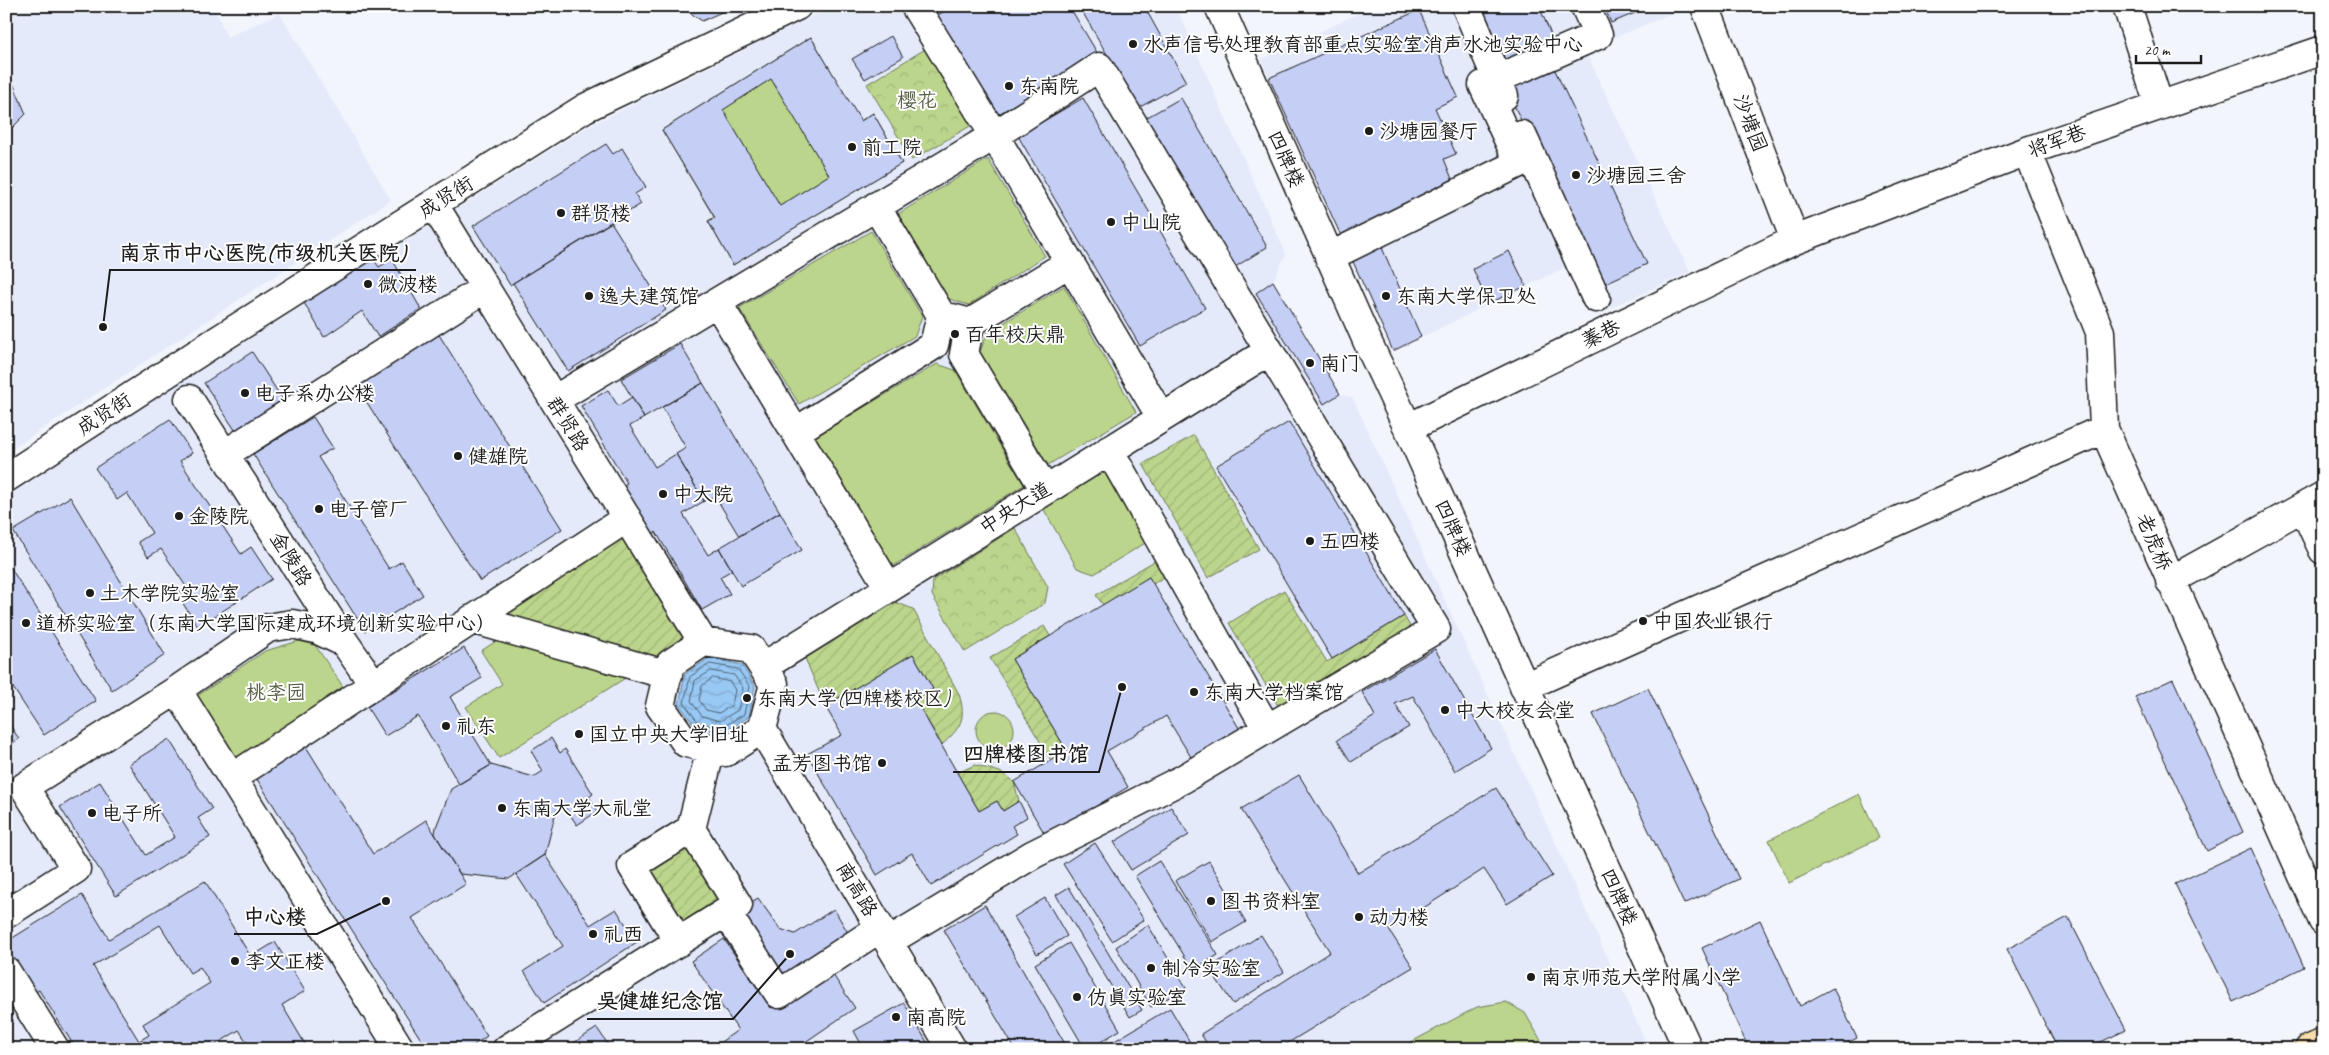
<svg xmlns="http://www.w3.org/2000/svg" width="2329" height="1055" font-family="Caveat,'LXGW WenKai TC',sans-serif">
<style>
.built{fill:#e5eafb}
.green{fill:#bcd58c;stroke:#6c7854}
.forest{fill:url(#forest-crowns);stroke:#6c7854}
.garden{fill:url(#garden-furrows);stroke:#6c7854}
.water{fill:url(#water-waves);stroke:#66839e}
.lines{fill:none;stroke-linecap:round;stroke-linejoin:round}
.shore{stroke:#4e6172;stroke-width:1}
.building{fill:#c5cff6;stroke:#1c1c1c;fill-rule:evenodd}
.minor-casing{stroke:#1c1c1c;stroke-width:31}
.major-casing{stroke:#1c1c1c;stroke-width:31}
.minor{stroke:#fff;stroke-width:28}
.major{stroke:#f8deab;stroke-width:28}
.poi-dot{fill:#1c1c1c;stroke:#fff;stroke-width:2}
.labels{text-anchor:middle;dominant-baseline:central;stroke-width:4;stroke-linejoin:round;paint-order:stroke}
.poi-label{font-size:20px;fill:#1c1c1c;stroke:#fff;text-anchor:start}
.park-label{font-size:20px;fill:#545d43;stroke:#fff}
.street-label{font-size:20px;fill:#1c1c1c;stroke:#fff}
.leader{fill:none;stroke:#1c1c1c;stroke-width:2}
.callout-dot{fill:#1c1c1c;stroke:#fff;stroke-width:2}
.callout-label{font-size:21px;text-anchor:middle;font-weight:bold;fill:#1c1c1c;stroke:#fff;stroke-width:4;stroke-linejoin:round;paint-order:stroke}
</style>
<defs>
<pattern id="forest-crowns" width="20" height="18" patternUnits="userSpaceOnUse" patternTransform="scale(1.25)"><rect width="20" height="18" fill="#bcd58c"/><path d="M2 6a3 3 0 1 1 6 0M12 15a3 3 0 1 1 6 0" fill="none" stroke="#a1b678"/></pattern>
<pattern id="garden-furrows" width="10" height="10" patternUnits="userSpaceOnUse" patternTransform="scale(1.25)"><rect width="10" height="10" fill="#bcd58c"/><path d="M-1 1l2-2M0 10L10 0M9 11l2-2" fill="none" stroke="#a1b678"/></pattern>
<pattern id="water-waves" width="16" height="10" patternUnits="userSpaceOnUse" patternTransform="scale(1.25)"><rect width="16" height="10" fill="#98c8f4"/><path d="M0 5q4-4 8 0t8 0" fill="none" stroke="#82abd1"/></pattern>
</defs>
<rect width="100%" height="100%" fill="#f3f5fd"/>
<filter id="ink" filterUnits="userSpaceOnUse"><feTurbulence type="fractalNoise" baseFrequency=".02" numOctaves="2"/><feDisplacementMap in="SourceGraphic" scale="10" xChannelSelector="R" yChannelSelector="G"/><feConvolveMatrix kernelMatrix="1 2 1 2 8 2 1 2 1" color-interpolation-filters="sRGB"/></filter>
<g filter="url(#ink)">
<path class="built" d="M30 6H214L227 37 280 13 391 200 6 453V134L26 114 6 67V18Z
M833 6H1176L1286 254 1273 281 1340 394 1353 398 1649 1049H6V492L589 126Z
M1359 6H1684L1685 8 1585 50 1690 272 1595 315 1570 265 1393 351 1261 60 1361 12Z"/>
<path class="green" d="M811 37 860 121 873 113 902 163 733 265 708 221 714 217 662 130Z
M988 159 1045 256 969 305 949 299 898 214Z
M871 231 922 316 915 336 799 404 739 308Z
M1064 286 1136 412 1048 465 980 352 987 333Z
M937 364 955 370 1024 485 893 566 815 436Z
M1106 469 1147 542 1094 574 1077 568 1043 508Z
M504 636 630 675 499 758 466 707 502 684 481 651Z
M299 641 315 645 348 694 235 767 191 700 265 651Z
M976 730a19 19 0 1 1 38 0a19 19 0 1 1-38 0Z
M1859 794 1879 838 1789 883 1769 840Z
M1506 1002 1525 1013 1546 1049H1398L1477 1007Z"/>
<path class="forest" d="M927 48 972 125 912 160 867 84Z
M1015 528 1048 587 1045 603 965 652 932 595 933 580Z"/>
<path class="garden" d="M1194 435 1259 549 1208 578 1143 464Z
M623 532 687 635 652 660 496 614Z
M1158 559 1167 575 1153 584 1103 605 1096 595Z
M1284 590 1327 662 1404 616 1412 630 1280 709 1229 623Z
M895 602 913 609 959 694C967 720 960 728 942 745L915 699 933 689 913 654 825 706 805 658Z
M1044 626 1050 636 1012 659 1067 751 1051 760 990 658Z
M975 765 1000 772 1014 782 1019 801 1003 811 997 801 979 811 957 773Z
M691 829 738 905 679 942 632 866Z"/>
<path class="water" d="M709 658 742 665 755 686 749 717 722 733 695 726 679 704 685 674Z"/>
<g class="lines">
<path class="shore" d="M710 664 738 669 750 687 744 714 721 728 698 722 684 703 690 677Z
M711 671 734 675 743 688 738 710 720 721 702 716 691 701 695 681Z
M713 678 730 682 735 690 732 705 719 713 706 710 699 700 702 686Z"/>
</g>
<path class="building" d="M680 6H727L728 9 702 21Z
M953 6H1069L1098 54 992 118 931 19Z
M1079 6H1144L1186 82 1138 108Z
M1482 6H1539L1554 42 1507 64Z
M1604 6H1652L1611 23Z
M1419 10 1458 97 1435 108 1456 154 1444 159 1454 184 1342 238 1269 78Z
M891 36 903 57 865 79 852 59Z
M811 37 861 121 873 113 902 163 733 265 708 221 715 218 662 130ZM771 79 829 175 780 206 723 110Z
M1552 64 1647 264 1599 286 1505 86Z
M6 67 26 114 6 134Z
M1083 98 1205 308 1140 346 1018 136Z
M1181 98 1267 247 1232 269 1142 120Z
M606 144 613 154 622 148 646 187 635 194 641 204 510 285 473 226Z
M611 222 666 310 568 371 513 283Z
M1379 241 1421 337 1393 351 1350 255Z
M1509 251 1526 286 1488 304 1473 269Z
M372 257 379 267 392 259 421 309 378 337 362 311 324 337 303 301Z
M1273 281 1340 394 1324 404 1256 293Z
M436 330 562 529 480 581 354 382Z
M680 344 703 383 644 418 621 379Z
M252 352 285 403 237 433 204 383Z
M703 383 780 512 739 536 715 496 704 501 676 454 686 448 662 407Z
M608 390 618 406 632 397 644 418 630 426 655 467 676 454 704 501 683 514 708 555 719 548 732 570 720 577 730 594 702 610 656 532 650 536 621 487 627 483 581 406Z
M313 417 333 448 318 457 389 569 402 561 423 595 365 631 253 454Z
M170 419 192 453 180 461 241 554 251 547 272 579 198 627 177 594 187 588 161 549 148 557 138 542 152 533 127 493 117 500 95 468Z
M1289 422 1404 616 1332 659 1216 466Z
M70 497 165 655 112 690 13 531Z
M780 512 802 550 741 586 719 548Z
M10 567 96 701 44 735 6 677V570Z
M1149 577 1242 733 1194 762 1166 716 1107 751 1128 787 1046 836 1014 782 1067 751 1012 659Z
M464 648 482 678 450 697 491 765 459 784 418 716 385 736 367 707Z
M1435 649 1491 748 1455 771 1413 696 1395 704 1409 727 1351 762 1337 740 1375 716 1362 692Z
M913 654 933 689 915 699 979 811 997 801 1003 811 1019 801 1027 817 1012 826 1017 834 931 886 912 853 877 875 807 754 842 735 825 706Z
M2173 679 2243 832 2207 851 2135 697Z
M1648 688 1739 879 1684 904 1593 714Z
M6 719 19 739 6 747Z
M551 738 560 753 565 749 593 794 589 797 598 811 577 825 564 806 556 811 545 855 509 879 460 874 435 834 436 827 451 789 491 765 534 777 543 771 531 751Z
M169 739 212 809 198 818 210 837 116 896 60 807 100 782 146 855 175 837 129 764Z
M305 745 373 854 426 820 466 884 412 918 487 1036 468 1049H427L255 776Z
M1299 775 1358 873 1496 788 1552 876 1507 904 1484 869 1389 930 1413 967 1278 1049H1210L1201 1034 1330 952 1241 809Z
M1171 807 1189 835 1131 870 1114 842Z
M1095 843 1144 920 1112 941 1063 864Z
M2251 848 2304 967 2233 1002 2175 884Z
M545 855 590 925 616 909 637 942 544 1003 524 971 563 946 516 874Z
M1159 861 1218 955 1193 970 1135 876Z
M1209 861 1246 922 1212 942 1175 881Z
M205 881 251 957 275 942 305 991 282 1005 308 1049H241L248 1044 239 1030 209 1049H76L39 990 31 995 6 955V942L82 895 109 939ZM160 925 190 973 200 967 210 983 143 1024 149 1035 139 1041 93 966Z
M1069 887 1142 1010 1130 1017 1056 895Z
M758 898 780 929 795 934 834 909 850 936 787 974 773 973 736 911Z
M1045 898 1067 936 1037 954 1014 917Z
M985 905 1068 1049H1015L944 930Z
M2068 917 2126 1030 2086 1049H2058L2007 949Z
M1760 920 1800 1006 1833 988 1857 1038 1836 1049H1749L1702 948Z
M1148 925 1186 988 1151 1007 1116 947Z
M1261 935 1284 972 1233 1004 1209 968Z
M724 939 771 1008 829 969 855 1008 795 1049H717L715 1046 738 1030 691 961Z
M1069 943 1120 1030 1089 1049H1085L1035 964Z
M904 1003 931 1049H864L854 1031Z
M1170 1008 1194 1049H1101Z
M597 1028 611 1049H564Z"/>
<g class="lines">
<defs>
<path id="minor" d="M915 6 994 135 1161 417
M1219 6 1369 345 1408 428 1688 1049
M1466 6 1504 96
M1705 6 1795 240
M2127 6 2159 105
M1522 135 1596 298
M2027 151 2100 332 2104 429 2323 921
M434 205 703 642
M1329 257 1519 163 1483 85 1598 35 1585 6
M717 302 889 588
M952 318 970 323 1069 263
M970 323 964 354 1045 490
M189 399 345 643
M554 400 992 137 1099 67 1436 629 1267 729
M1408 428 1795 240 2027 151 2323 50
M795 432 934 345 941 315 876 206
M225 454 485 288
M6 478 215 342 585 108 797 6
M2303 507 2323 550
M2170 581 2323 496
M472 619 668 675
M703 642 751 649 774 684 762 729 726 752 686 743 660 706 670 664Z
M763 667 1269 351
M1524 687 2104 429
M177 690 232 778 627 518
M762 729 952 1049
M232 778 400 1049
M691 829 711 749
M726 912 779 994 880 928
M6 914 76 869 24 787 177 690 268 628 292 624 316 629 345 643 374 685
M889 941 1032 855 1183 779 1267 729 1109 450
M6 971 55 1049
M507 1049 726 912 738 905 691 829 632 866 679 942"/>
<path id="major" d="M2309 1049 2323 1043"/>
</defs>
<use href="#minor" class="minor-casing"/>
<use href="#major" class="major-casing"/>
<use href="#minor" class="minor"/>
<use href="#major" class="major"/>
</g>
</g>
<g class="poi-dot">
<circle cx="1133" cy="44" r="5"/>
<circle cx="1009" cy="86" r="5"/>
<circle cx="1369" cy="131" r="5"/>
<circle cx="852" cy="147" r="5"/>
<circle cx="1576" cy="175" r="5"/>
<circle cx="561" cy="213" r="5"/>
<circle cx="1111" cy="222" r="5"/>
<circle cx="368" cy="284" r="5"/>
<circle cx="589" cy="296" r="5"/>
<circle cx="1386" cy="296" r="5"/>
<circle cx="955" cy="334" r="5"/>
<circle cx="1310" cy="363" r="5"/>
<circle cx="245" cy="393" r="5"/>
<circle cx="458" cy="456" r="5"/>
<circle cx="663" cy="494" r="5"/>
<circle cx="319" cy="509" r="5"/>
<circle cx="179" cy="516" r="5"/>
<circle cx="1310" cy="541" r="5"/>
<circle cx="90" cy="593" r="5"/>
<circle cx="1643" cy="621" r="5"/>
<circle cx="26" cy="623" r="5"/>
<circle cx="1194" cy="692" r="5"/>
<circle cx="747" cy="698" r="5"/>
<circle cx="1445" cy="710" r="5"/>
<circle cx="446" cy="726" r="5"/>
<circle cx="579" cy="734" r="5"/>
<circle cx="882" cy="763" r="5"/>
<circle cx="502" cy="808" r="5"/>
<circle cx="92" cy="813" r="5"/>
<circle cx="1211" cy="901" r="5"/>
<circle cx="1359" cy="917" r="5"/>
<circle cx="593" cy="934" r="5"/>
<circle cx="235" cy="961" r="5"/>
<circle cx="1151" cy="968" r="5"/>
<circle cx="1531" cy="977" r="5"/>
<circle cx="1077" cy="997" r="5"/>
<circle cx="896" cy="1017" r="5"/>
</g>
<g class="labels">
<g class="poi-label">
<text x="1143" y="44">水声信号处理教育部重点实验室消声水池实验中心</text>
<text x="1019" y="86">东南院</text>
<text x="1379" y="131">沙塘园餐厅</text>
<text x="862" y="147">前工院</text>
<text x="1586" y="175">沙塘园三舍</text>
<text x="571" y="213">群贤楼</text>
<text x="1121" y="222">中山院</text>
<text x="378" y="284">微波楼</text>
<text x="599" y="296">逸夫建筑馆</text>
<text x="1396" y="296">东南大学保卫处</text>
<text x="965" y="334">百年校庆鼎</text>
<text x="1320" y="363">南门</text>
<text x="255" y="393">电子系办公楼</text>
<text x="468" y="456">健雄院</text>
<text x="673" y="494">中大院</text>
<text x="329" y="509">电子管厂</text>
<text x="189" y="516">金陵院</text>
<text x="1320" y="541">五四楼</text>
<text x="100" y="593">土木学院实验室</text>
<text x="1653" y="621">中国农业银行</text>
<text x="36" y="623">道桥实验室（东南大学国际建成环境创新实验中心）</text>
<text x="1204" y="692">东南大学档案馆</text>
<text x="757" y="698">东南大学(四牌楼校区)</text>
<text x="1455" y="710">中大校友会堂</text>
<text x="456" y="726">礼东</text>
<text x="589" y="734">国立中央大学旧址</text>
<text x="872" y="763" text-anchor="end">孟芳图书馆</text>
<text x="512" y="808">东南大学大礼堂</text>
<text x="102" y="813">电子所</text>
<text x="1221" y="901">图书资料室</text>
<text x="1369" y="917">动力楼</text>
<text x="603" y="934">礼西</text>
<text x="245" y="961">李文正楼</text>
<text x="1161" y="968">制冷实验室</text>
<text x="1541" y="977">南京师范大学附属小学</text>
<text x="1087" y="997">仿真实验室</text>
<text x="906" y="1017">南高院</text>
</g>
<g class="park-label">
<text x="917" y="100">樱花</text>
<text x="276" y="692">桃李园</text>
</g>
<g class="street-label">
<text transform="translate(1750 123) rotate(69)">沙塘园</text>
<text transform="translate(2057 141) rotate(-20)">将军巷</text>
<text transform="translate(1286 159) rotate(66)">四牌楼</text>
<text transform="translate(446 197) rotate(-32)">成贤街</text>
<text transform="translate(1601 334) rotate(-26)">蓁巷</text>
<text transform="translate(104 414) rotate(-33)">成贤街</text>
<text transform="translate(568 424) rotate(58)">群贤路</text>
<text transform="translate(1015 508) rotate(-32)">中央大道</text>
<text transform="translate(1453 528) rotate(66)">四牌楼</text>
<text transform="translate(2154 542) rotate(67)">老虎桥</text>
<text transform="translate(291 559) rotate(58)">金陵路</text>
<text transform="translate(857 889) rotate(59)">南高路</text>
<text transform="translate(1619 897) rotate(66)">四牌楼</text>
</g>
</g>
<path class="leader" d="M103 327L110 270H416M1122 687L1099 772H953M386 901L317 934H234M790 954L733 1019H587"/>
<g class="callout-dot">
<circle cx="103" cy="327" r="5"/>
<circle cx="1122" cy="687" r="5"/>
<circle cx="386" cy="901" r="5"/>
<circle cx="790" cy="954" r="5"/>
</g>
<g class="callout-label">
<text x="263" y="260">南京市中心医院(市级机关医院)</text>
<text x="1026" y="761">四牌楼图书馆</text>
<text x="275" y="924">中心楼</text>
<text x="660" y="1008">吴健雄纪念馆</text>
</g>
<rect width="2329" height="1055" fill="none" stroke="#fff" stroke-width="25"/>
<rect x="12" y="12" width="2304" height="1030" fill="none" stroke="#1c1c1c" stroke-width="2" filter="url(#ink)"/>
<path d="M2136 55v8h65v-8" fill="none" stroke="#1c1c1c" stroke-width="2.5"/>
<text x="2144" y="55" font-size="15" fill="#1c1c1c" stroke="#ffffff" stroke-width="4" paint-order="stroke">20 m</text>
</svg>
